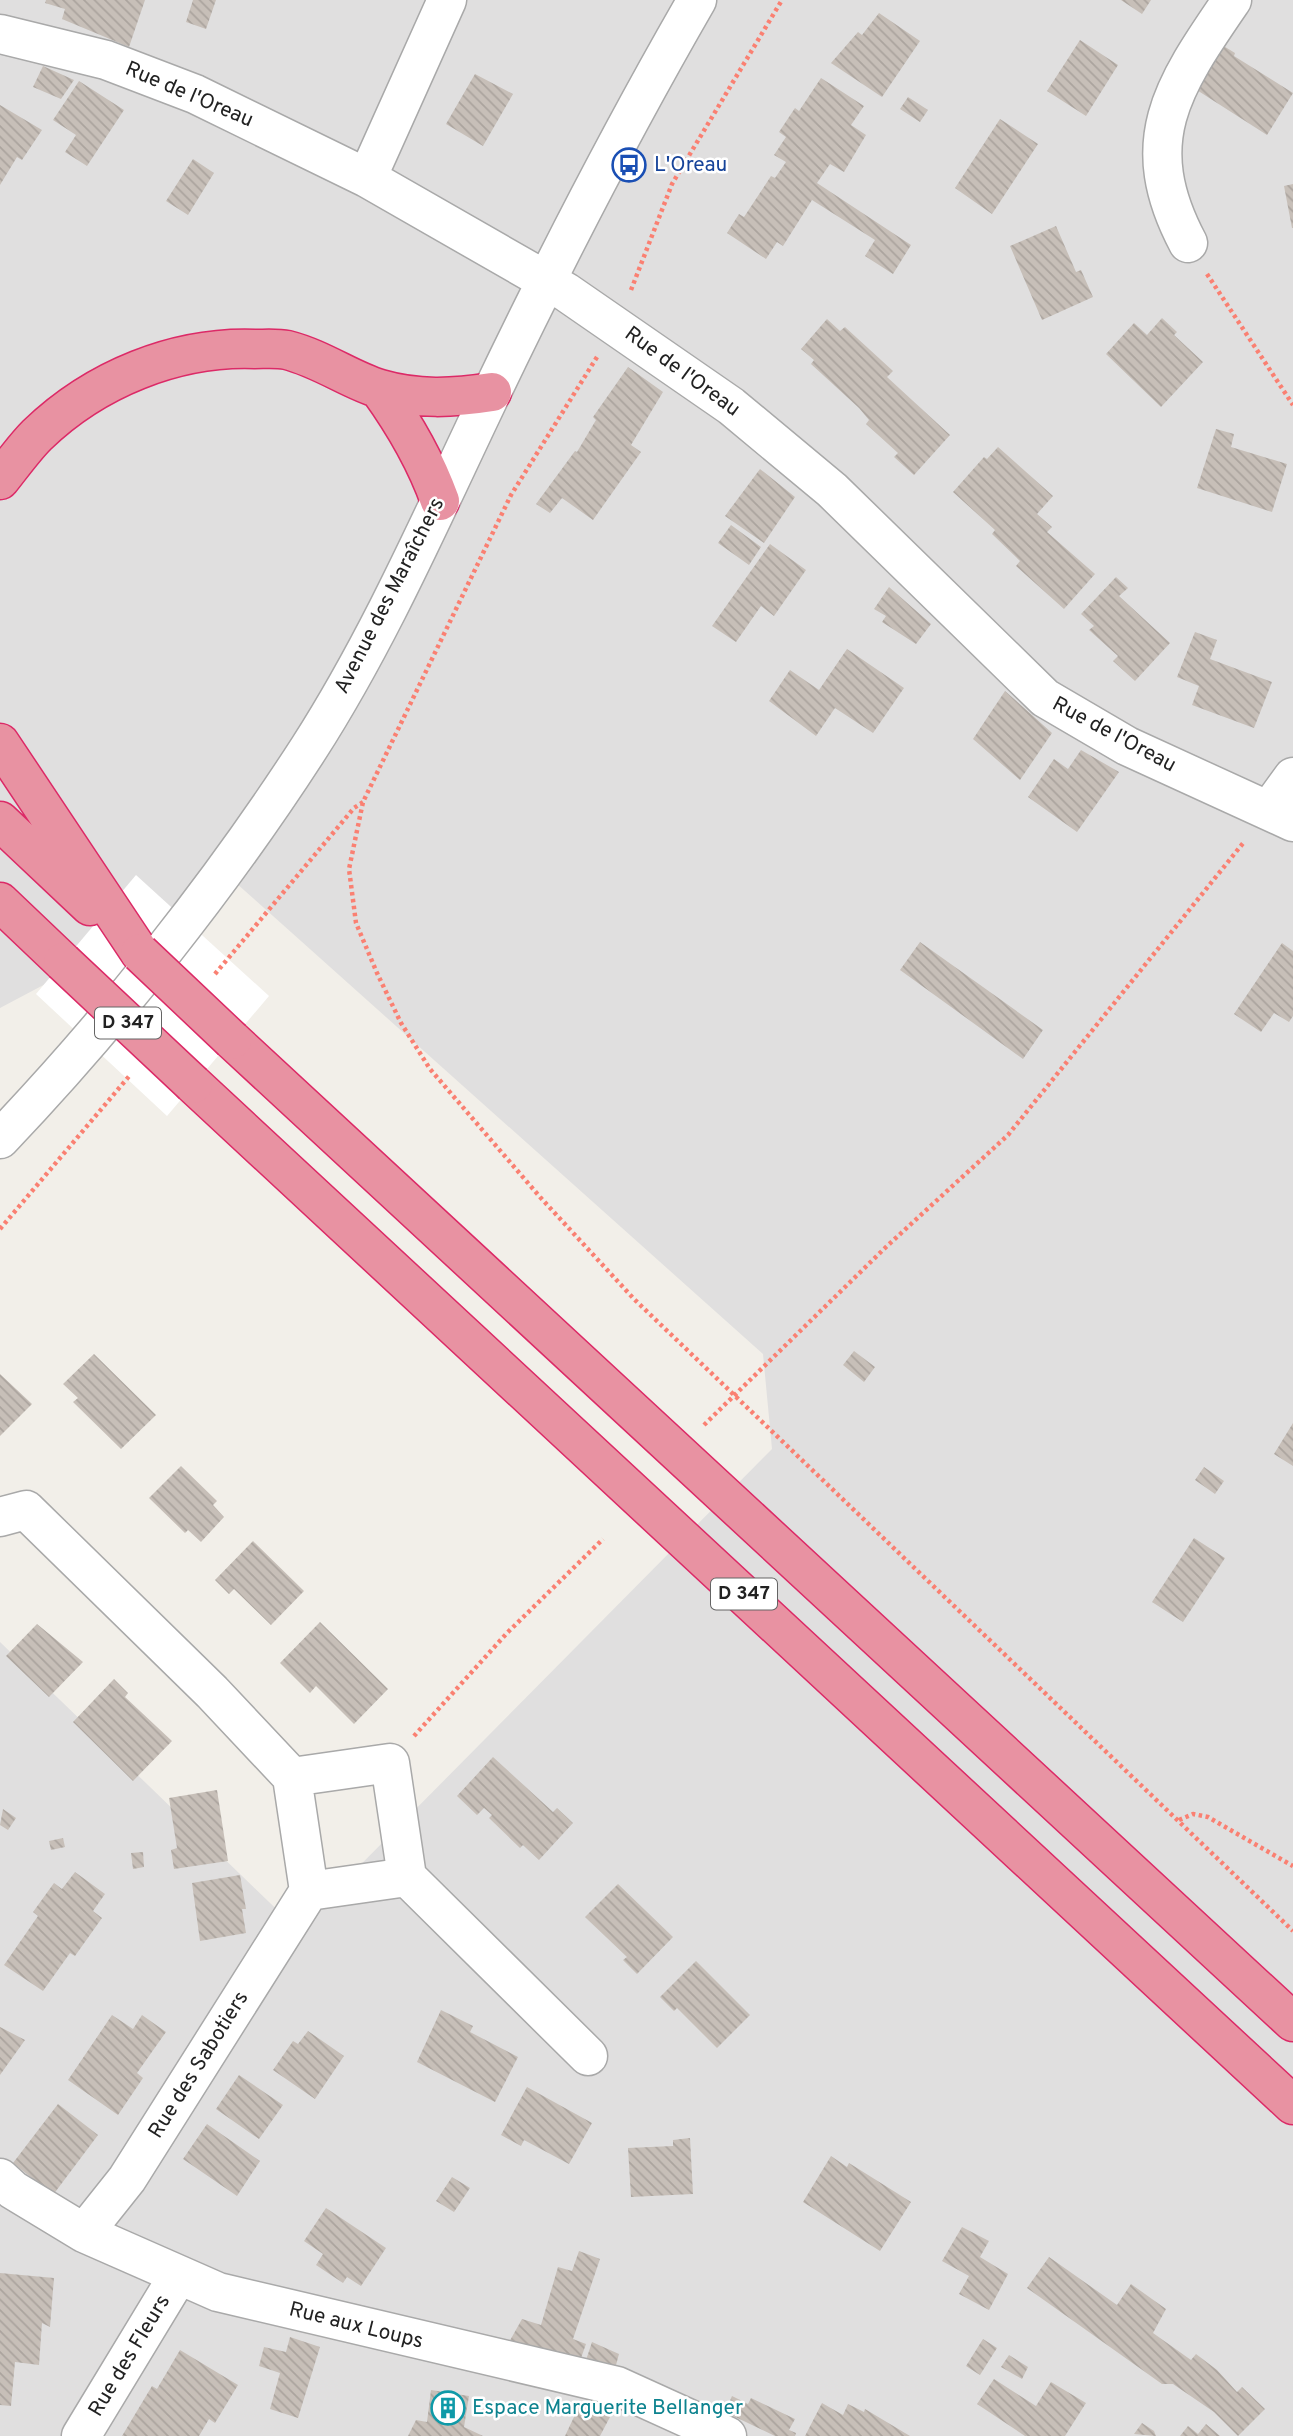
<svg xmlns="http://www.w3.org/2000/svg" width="1293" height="2436" font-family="Overpass,sans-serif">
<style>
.residential{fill:#e0dfdf}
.pier{fill:#fff}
.building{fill:url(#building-back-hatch)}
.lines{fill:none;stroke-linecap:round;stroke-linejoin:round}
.minor-casing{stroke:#a9a9a9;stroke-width:41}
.highway-casing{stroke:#dc2a67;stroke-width:41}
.path{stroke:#fa8072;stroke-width:4.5;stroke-dasharray:3.5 3.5;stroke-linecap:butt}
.minor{stroke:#fff;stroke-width:38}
.highway{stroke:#e892a2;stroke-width:38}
.highway-bridge-casing{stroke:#dc2a67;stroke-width:41;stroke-linecap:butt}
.highway-bridge{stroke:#e892a2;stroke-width:38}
.labels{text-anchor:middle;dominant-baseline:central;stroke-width:5;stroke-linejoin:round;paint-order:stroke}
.shield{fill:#fff;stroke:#646464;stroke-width:2}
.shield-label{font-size:19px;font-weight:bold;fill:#222}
.street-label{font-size:21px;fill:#222;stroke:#fff}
.transit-label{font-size:21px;fill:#164399;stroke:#fff;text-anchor:start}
.culture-label{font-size:21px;fill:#0d838f;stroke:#fff;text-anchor:start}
</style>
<defs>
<pattern id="building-back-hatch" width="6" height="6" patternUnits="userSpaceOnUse" patternTransform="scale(1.75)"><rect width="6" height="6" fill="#c7bfb8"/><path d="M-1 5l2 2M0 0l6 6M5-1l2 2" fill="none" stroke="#aba49e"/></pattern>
</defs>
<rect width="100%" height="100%" fill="#f2efe9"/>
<path class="residential" d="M0 0H1293V2436H0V1642L297 1929 772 1449 763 1354 236 883 0 1008Z"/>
<path class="pier" d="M136 875 269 996 167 1116 36 994Z"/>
<path class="building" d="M46 0H145L129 47 62 19 65 9 45 3Z
M193 0H216L206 29 186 22Z
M1121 0H1151L1142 14Z
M879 13 920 41 882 97 831 63 858 32 862 35Z
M1080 40 1118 65 1086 116 1047 91Z
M1217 42 1235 53 1234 56 1293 93 1267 135 1189 85Z
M43 66 74 80 61 99 33 87Z
M475 74 513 94 483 146 446 124Z
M821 78 864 106 851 125 866 135 844 172 830 164 817 183 911 245 893 274 865 256 875 240 812 200 783 246 777 242 766 259 727 233 739 214 744 217 771 176 775 178 786 162 774 155 786 137 779 132 795 108 799 111Z
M79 81 124 110 87 166 65 152 76 135 53 120Z
M908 97 928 110 920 122 900 109Z
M0 105 42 130 22 160 17 157 0 185Z
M1000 119 1038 144 992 214 955 188Z
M193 159 214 173 188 215 166 201Z
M1293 184V228H1292L1284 186Z
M1056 226 1076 272 1081 270 1093 297 1042 320 1010 246Z
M1162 318 1177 332 1174 335 1203 362 1161 407 1106 354 1134 323 1147 335Z
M827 319 840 331 845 327 893 371 887 377 950 435 914 475 894 457 898 453 866 424 869 420 859 408 811 364 814 360 801 349Z
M628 367 663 392 631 445 641 452 593 520 562 498 550 513 536 504 575 451 577 452 596 420 593 417Z
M1216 429 1234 434 1231 447 1287 464 1272 512 1197 488Z
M998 447 1053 496 1037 514 1052 527 1047 532 1095 574 1064 609 1016 566 1020 561 992 534 995 530 953 492 984 457 987 459Z
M760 469 795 497 764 543 725 516Z
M731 525 761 547 749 565 718 543Z
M770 544 806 570 774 616 761 606 736 642 712 626Z
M1116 577 1128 588 1119 596 1170 643 1135 681 1113 661 1118 656 1089 630 1094 626 1081 614Z
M889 587 931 624 916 644 882 622 886 616 874 609Z
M1195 632 1217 640 1210 659 1272 682 1254 728 1192 705 1199 686 1177 677Z
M847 649 904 688 873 733 835 708 816 736 769 701 790 670 819 690Z
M1005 691 1052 733 1020 780 973 739Z
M1081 750 1119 772 1077 832 1028 797 1054 759 1068 769Z
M920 942 1043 1030 1023 1059 900 970Z
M1282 943 1293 951V1016L1289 1022 1274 1013 1261 1032 1234 1014Z
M854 1351 875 1367 864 1382 843 1365Z
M94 1354 156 1415 121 1449 73 1402 78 1398 63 1384Z
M0 1374 32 1404 0 1436Z
M1293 1423V1466L1274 1454Z
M181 1466 217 1501 213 1505 224 1517 201 1542 188 1530 185 1533 149 1498Z
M1204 1467 1224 1481 1215 1494 1195 1480Z
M1194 1538 1225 1558 1183 1622 1152 1602Z
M253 1541 304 1591 271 1625 234 1589 229 1594 215 1580Z
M320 1622 388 1689 354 1724 316 1686 310 1693 280 1663Z
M37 1624 83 1662 49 1697 6 1656Z
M114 1679 128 1693 125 1697 172 1741 133 1781 73 1722Z
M493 1757 553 1812 557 1808 573 1823 539 1860 523 1845 520 1848 489 1818 492 1815 484 1808 477 1815 457 1796Z
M217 1790 228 1861 174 1869 171 1850 177 1848 169 1798Z
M3 1809 16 1818 8 1830 0 1825Z
M63 1838 65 1847 51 1850 49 1841Z
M143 1852 144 1867 133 1869 131 1853Z
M75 1872 105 1894 93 1911 102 1918 75 1956 70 1953 43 1991 4 1965 38 1916 33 1912 54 1883 62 1889Z
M240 1875 246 1909H242L246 1933 200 1941 192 1883Z
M618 1884 673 1937 637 1974 623 1960 627 1957 585 1917Z
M696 1961 750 2015 717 2048 677 2008 674 2011 660 1997Z
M441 2010 473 2026 470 2032 518 2057 495 2102 417 2062Z
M112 2015 133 2029 142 2015 166 2032 137 2073 143 2078 118 2115 68 2080Z
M0 2027 25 2040 0 2075Z
M308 2031 344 2056 315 2099 273 2070 293 2041 298 2044Z
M239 2075 283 2105 259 2139 216 2109Z
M527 2087 592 2123 569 2164 524 2140 521 2146 501 2135Z
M58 2104 98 2135 53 2195 13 2163Z
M207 2124 260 2161 237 2196 183 2159Z
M690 2138 693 2194 631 2197 628 2148 673 2146V2140Z
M831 2156 847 2167 849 2163 911 2202 880 2251 803 2202Z
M452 2177 470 2188 454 2212 436 2201Z
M326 2208 386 2248 361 2286 347 2277 343 2283 316 2265 323 2254 304 2241Z
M962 2227 989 2241 980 2257 1008 2274 989 2310 959 2294 969 2276 942 2261Z
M579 2251 600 2259 573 2339 586 2344 581 2358 508 2344 522 2319 541 2325 558 2267 572 2271Z
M1049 2257 1117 2305 1131 2284 1166 2309 1153 2333 1191 2360 1196 2354 1217 2370 1237 2392 1242 2387 1265 2409 1238 2436 1214 2412 1173 2384H1162L1027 2288Z
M0 2273 54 2278 50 2327 42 2323 39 2365 15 2362 11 2406 0 2405Z
M290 2337 320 2347 298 2418 270 2409 280 2373 259 2366 264 2347 286 2352Z
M983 2339 997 2348 980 2375 966 2366Z
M592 2342 619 2354 616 2365 586 2360Z
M180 2350 238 2385 215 2423 209 2419 199 2436H122L152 2386 157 2389Z
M1009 2355 1028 2367 1022 2379 1001 2367Z
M994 2379 1036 2406 1051 2382 1086 2403 1065 2436H1025L977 2404Z
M431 2390 469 2396 464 2427 483 2436H408L416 2420 427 2422Z
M732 2396 748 2404 751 2398 795 2419 789 2430 796 2433 795 2436H775L725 2412Z
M581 2402 610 2417 600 2436H565Z
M822 2403 843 2415 848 2404 864 2412 865 2409 910 2436H805Z
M1142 2423 1154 2431 1156 2436 1134 2434Z
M1206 2424 1220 2436H1180L1188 2426 1198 2434Z"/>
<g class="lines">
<defs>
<path id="minor" d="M0 34 106 60 195 94 367 178 566 292 731 406 832 490 1045 698 1127 746 1293 822
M367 178 447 0
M1188 243C1134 141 1173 86 1232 0
M1269 810 1293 777
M0 1139C111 1023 222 883 309 748 379 639 432 517 488 400 553 264 622 130 697 0
M0 1517 26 1510 212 1692 292 1777 390 1763 407 1877 588 2056
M292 1777 309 1891
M0 2178 13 2190 84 2233 218 2292 617 2386 727 2436
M84 2233 127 2179 309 1891 407 1877
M81 2436 178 2276"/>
<path id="highway" d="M379 389C405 425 425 459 440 501
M0 480C12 465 24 448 37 435 95 379 176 346 255 349 265 349 277 348 287 350 322 359 350 380 380 389 417 400 454 398 492 392
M0 743 140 953
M0 821 90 906
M0 902 63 962
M232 1040 1293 2022
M193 1084 1293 2105"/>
</defs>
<use href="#minor" class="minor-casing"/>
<use href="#highway" class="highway-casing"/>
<path class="path" d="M1207 274 1293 405
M631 290 672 184 782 0
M597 357 511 495 363 802 349 869 356 923 377 973 401 1023 430 1069 540 1197 634 1299 1293 1931
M215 974 354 808 363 802
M0 1229 131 1074
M704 1425 886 1247 1008 1135 1244 842
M414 1736 507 1633 603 1539
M1179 1820 1193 1814 1208 1817 1293 1866"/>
<use href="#minor" class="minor"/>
<use href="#highway" class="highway"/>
<defs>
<path id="highway-bridge" d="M140 953 232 1040
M63 962 193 1084"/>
</defs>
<use href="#highway-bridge" class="highway-bridge-casing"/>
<use href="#highway-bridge" class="highway-bridge"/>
</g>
<defs>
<symbol id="bus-ring" viewBox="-11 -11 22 22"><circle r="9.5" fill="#fff" stroke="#1a4fb4" stroke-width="1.5"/><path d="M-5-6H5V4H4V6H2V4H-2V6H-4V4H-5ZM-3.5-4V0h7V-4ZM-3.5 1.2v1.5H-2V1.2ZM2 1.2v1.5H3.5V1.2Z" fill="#1a4fb4"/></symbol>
<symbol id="building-ring" viewBox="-11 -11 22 22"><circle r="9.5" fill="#fff" stroke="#0f9aa8" stroke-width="1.5"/><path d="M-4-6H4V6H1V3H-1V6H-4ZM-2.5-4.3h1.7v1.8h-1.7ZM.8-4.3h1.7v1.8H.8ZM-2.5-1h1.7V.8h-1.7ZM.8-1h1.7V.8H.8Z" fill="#0f9aa8"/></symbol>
</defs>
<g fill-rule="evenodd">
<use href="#bus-ring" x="610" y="146" width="38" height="38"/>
<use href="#building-ring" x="429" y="2389" width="38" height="38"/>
</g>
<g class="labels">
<g class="shield">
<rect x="95" y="1007.5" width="66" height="31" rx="5"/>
<rect x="711" y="1578.5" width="66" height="31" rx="5"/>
</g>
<g class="shield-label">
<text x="128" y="1023">D 347</text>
<text x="744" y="1594">D 347</text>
</g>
<g class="street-label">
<text transform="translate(189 95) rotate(23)">Rue de l'Oreau</text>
<text transform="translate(682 372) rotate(36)">Rue de l'Oreau</text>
<text transform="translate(390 596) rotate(-63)">Avenue des Maraîchers</text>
<text transform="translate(1114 735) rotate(28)">Rue de l'Oreau</text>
<text transform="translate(199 2065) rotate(-58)">Rue des Sabotiers</text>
<text transform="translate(356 2326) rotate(14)">Rue aux Loups</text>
<text transform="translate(130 2356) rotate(-59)">Rue des Fleurs</text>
</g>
<g class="transit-label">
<text x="654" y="165">L'Oreau</text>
</g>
<g class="culture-label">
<text x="472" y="2408">Espace Marguerite Bellanger</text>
</g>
</g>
</svg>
